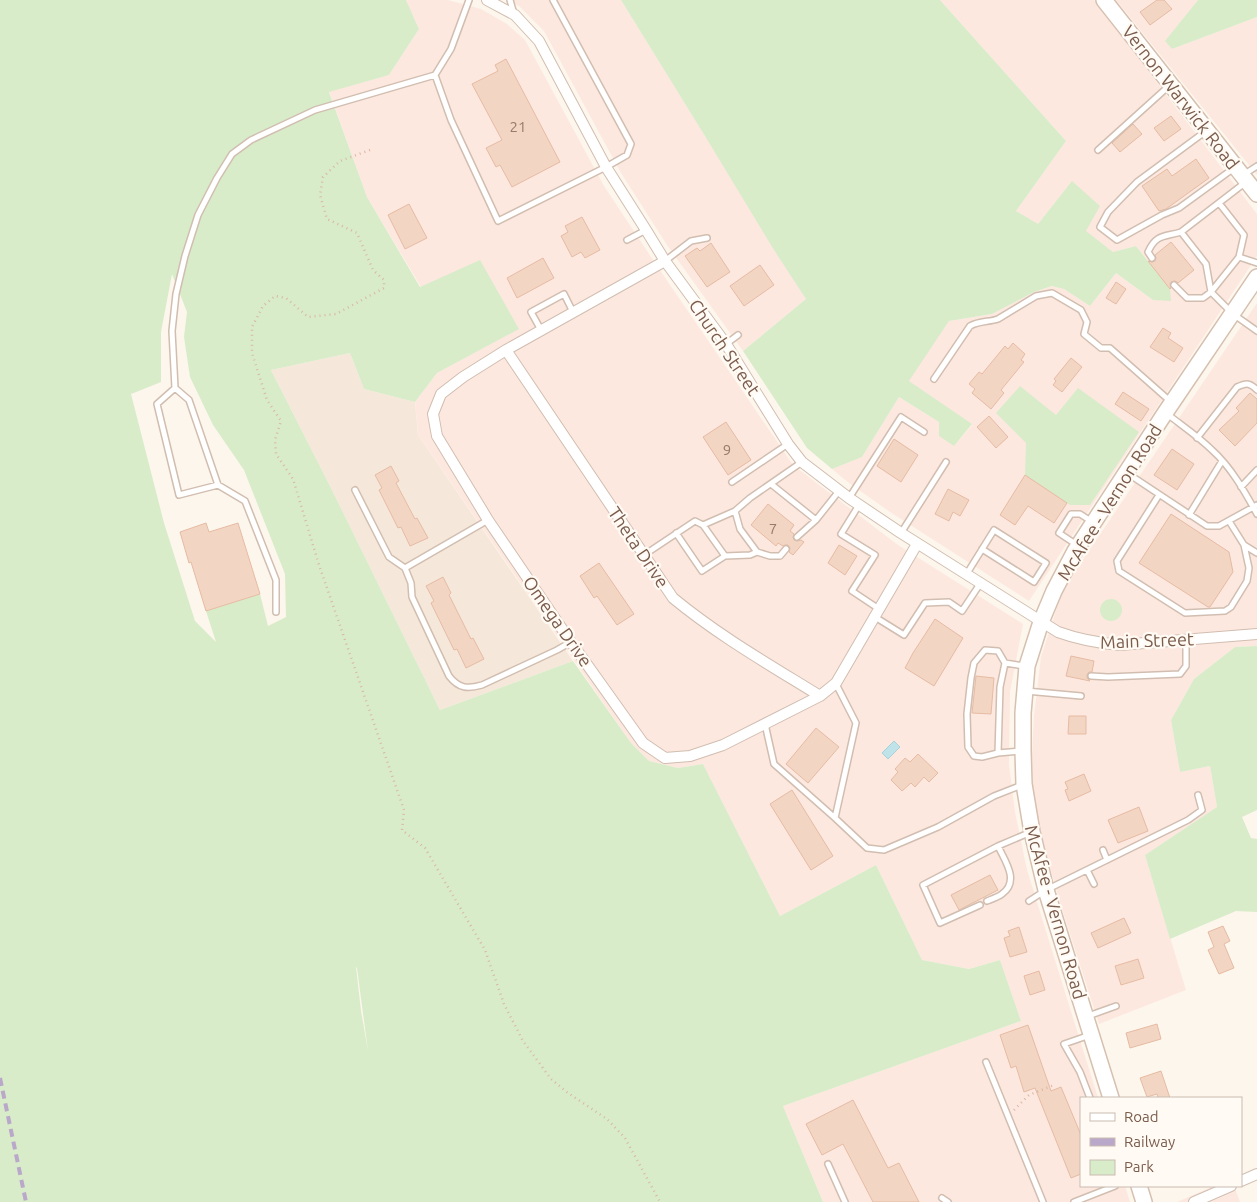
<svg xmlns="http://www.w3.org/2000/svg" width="1257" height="1202" font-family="Ubuntu,sans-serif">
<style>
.residential{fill:#f5e8da}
.commercial{fill:#fde8e0}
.green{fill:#d8ecc9;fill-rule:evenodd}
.water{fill:#bfe3e8;stroke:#a5d3da}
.building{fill:#f3d5c3;stroke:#e6bba3}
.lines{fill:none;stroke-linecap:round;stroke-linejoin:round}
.service-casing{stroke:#d1beb0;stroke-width:8}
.minor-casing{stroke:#d1beb0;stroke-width:12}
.secondary-casing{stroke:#d6c0b0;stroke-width:18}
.path{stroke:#d9b8a5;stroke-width:2.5;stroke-dasharray:1 4;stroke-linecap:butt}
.service{stroke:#fff;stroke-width:5}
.minor{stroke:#fff;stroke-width:10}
.secondary{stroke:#fff;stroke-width:15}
.rail{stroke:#b9a8c9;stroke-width:4;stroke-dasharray:8 5;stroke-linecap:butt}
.labels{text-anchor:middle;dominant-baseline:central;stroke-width:4.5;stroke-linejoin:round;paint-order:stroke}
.number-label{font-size:15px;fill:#987a6a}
.street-label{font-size:18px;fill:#7a5c4d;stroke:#fffaf3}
</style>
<rect width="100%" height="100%" fill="#fdf6ec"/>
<path class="residential" d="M350 353 364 389 415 402 418 435 573 661 440 710 331 488 271 370Z"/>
<path class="commercial" d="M406 0H448L481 9 507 24 525 40 604 186 655 263 793 465 898 545 1023 624 1010 692 1009 765 1015 812 1027 870 1098 1098H1081V1186H1125L1130 1202H823L783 1106 1021 1021 1000 960 969 969 922 960 876 865 780 916 703 764 678 768 649 761 631 743 418 435 415 402 437 373 518 329 421 287 367 197 329 91 389 75 419 29Z
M507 0H621L806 299 743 351 667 245 621 173 544 31 519 6Z
M940 0H1094L1257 214V256L1029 601 890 512 849 483 832 469 862 457 899 397 939 422 954 446 972 425 908 381 949 321 992 314 1034 292 1053 286 1064 289 1090 306 1116 273 1153 300 1148 261 1136 246 1113 252 1085 231 1072 182 1037 225 1016 211 1066 141Z
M1116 0H1198L1166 41 1172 49 1257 17V175Z
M1257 303V646L1235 647 1194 679 1171 720 1180 772 1210 766 1217 807 1145 855 1186 990 1099 1024 1060 903 1039 830 1033 790 1032 754 1034 716 1041 657 1059 601 1071 577Z
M1214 1186H1234L1240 1202H1177Z"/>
<path class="green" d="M0 0H406L419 29 389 75 329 92 367 197 420 287 480 260 519 329 437 373 415 402 364 389 350 353 271 370 331 488 440 710 573 661 631 743 649 761 678 768 703 764 780 916 876 865 922 960 969 969 1000 960 1021 1021 783 1106 823 1202H0ZM172 274 187 312 184 337 190 377 213 425 244 470 285 574 286 617 268 626 260 594 206 611 216 642 195 621 164 523 131 394 161 382V332ZM356 967 357 968 368 1051 361 1011Z
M621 0H940L1066 141 1016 211 1038 224 1072 181 1100 206 1086 231 1113 252 1136 246 1170 289 1171 301 1153 300 1116 273 1090 306 1064 289 1052 286 1034 292 992 314 949 321 909 381 972 424 954 446 939 436V422L899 397 862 457 832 469 807 448 743 351 806 299 774 250 708 141Z
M1198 0H1257V17L1172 49 1165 41Z
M1020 386 1056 415 1078 388 1139 432 1090 505H1070L1025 475 1026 443 996 413Z
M1100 610a11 11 0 1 1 22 0a11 11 0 1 1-22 0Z
M1257 646V810L1242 817 1251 838 1257 839V912L1236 911 1170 939 1145 855 1217 807 1210 766 1180 772 1171 720 1194 679 1235 647Z"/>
<path class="water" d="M894 741 900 747 888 759 882 753Z"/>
<path class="building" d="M1157 0H1164L1172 9 1150 25 1140 12Z
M506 59 560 162 512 187 500 165 496 167 486 148 502 140 472 84 498 71 495 65Z
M1171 116 1181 129 1164 141 1154 128Z
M1133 124 1142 134 1120 152 1112 143Z
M1196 159 1209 178 1166 209 1159 211 1142 186 1167 169 1172 176Z
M409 204 427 238 405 249 388 215Z
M582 217 600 250 585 258 581 252 572 257 561 236 568 232 565 226Z
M1171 242 1194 270 1178 283 1175 281 1171 282 1170 284 1171 288 1170 289 1148 261 1152 262 1155 261 1156 258 1155 255Z
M711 243 730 272 707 287 685 256 697 248 700 251Z
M543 258 554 278 517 298 507 278Z
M760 265 774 285 744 306 730 286Z
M1116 282 1126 289 1116 304 1106 298Z
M1163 328 1171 333 1168 338 1183 348 1174 362 1150 347Z
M1013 343 1025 354 1021 360 1024 362 1001 390 1004 393 991 409 972 393 975 389 969 384 979 372 982 374 1005 346 1008 349Z
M1071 358 1082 367 1062 392 1053 385 1056 381 1054 379Z
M1123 392 1149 409 1141 421 1115 404Z
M1250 393 1257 399V423L1235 446 1219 430 1239 411 1236 408Z
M989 416 1008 437 996 448 977 427Z
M726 422 751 460 728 475 703 437Z
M894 439 918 455 901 482 877 466Z
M1172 449 1194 464 1177 490 1154 475Z
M391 466 399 481 396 483 415 519 417 518 428 538 410 546 401 527 398 528 379 490 382 488 375 475Z
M1025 475 1067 503 1054 523 1028 506 1015 525 1000 515Z
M948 489 969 500 960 516 953 512 949 521 935 514Z
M768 504 794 525 790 531 794 534 793 537 794 540 797 541 801 540 804 542 793 555 789 552 790 548 788 545H785L783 546 778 543 776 546 751 525Z
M1171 514 1229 552 1233 572 1210 607H1208L1139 563Z
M206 523 209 532 238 523 260 594 206 611 191 562 189 563 180 532Z
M839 545 857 556 845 575 828 563Z
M599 563 634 614 617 625 597 596 594 598 580 576Z
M443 577 451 593 449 595 471 639 473 638 484 659 466 668 457 649 454 650 431 603 434 601 426 586Z
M935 619 963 638 934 686 905 668 913 653Z
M1071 656 1094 661 1092 672H1089L1087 675V678L1090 681 1066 676Z
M976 676 994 678 991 714 972 713Z
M1069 716H1086V734H1068Z
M816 728 839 747 808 783 786 764Z
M918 754 938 773 929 782 924 777 915 787 911 783 902 791 891 780 898 772 895 769 905 758 910 762Z
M1084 774 1091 791 1069 801 1065 790 1068 789 1065 782Z
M792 790 833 856 811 870 770 804Z
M1139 807 1148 831 1118 843 1108 820Z
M990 875 998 890 959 910 951 895Z
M1124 918 1131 933 1098 948 1091 933Z
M1223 926 1230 941 1224 944 1234 968 1219 974 1208 950 1214 947 1208 932Z
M1019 927 1027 952 1010 957 1004 938 1010 936 1008 931Z
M1138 959 1144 978 1121 985 1115 966Z
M1039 971 1045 990 1030 995 1024 976Z
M1157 1024 1161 1039 1130 1048 1126 1033Z
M1028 1025 1051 1091 1061 1087 1081 1135V1174L1071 1178 1035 1088 1024 1092 1016 1066 1011 1068 1000 1035Z
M1161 1071 1170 1098H1158L1157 1094 1147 1097 1140 1078Z
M853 1100 888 1168 899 1163 919 1202H873L843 1144 822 1155 806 1124Z"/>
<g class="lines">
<defs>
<path id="service" d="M510 0 514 14
M435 75 451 120 498 221 606 167 627 155 631 144 553 0
M1206 131 1137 182 1108 212 1100 227 1117 240 1162 215 1179 208 1234 168
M1098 150 1170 85
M1243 175 1257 166
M1246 182 1181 232 1206 264 1211 292 1233 314 1257 331
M627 240 646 230
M1239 257 1257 263
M1152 258 1148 252C1156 234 1164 237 1181 232
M665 261 691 241 707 238
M1174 285 1187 298H1203L1211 292 1239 257 1244 235 1219 203
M541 330 531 312 564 294 573 312
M726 344 738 335
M934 379 970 326C979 321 989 322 998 319L1036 296 1052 293 1081 310 1087 322 1084 334 1101 348H1110L1170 401
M175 388 157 404 179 495 218 485 189 400 175 388 172 331 176 294 185 256 198 215 217 178 232 154 251 140 315 110 435 75 451 49 469 0
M1166 413C1181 425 1198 436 1212 450 1231 467 1245 492 1257 514
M1197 438 1237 387C1246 383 1249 382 1257 390
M1127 473 1207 526H1219L1257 505
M732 482 788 444
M771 484 816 520
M218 485 245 501 276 580V612
M1241 487 1257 470
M355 490 389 557 405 568
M1159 495 1117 561 1119 571 1185 613 1225 611 1231 607 1247 581 1249 568 1244 545 1229 521
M849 498 901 417 924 432
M859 505 841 534 875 555 852 591 879 609
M1189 515 1222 461
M488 520 405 568 411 583 412 597 449 676C459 689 468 689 482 685L557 650 571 642
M703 525 725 556
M676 533 702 571 725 556 750 555 757 552
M901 533 946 462
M797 537 816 520 839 491
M1077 545 1059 533 1071 514H1080L1091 521
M1244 545 1257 553
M786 549 780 556H770L757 552 740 529 735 511 750 498 802 462
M644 555 695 521 703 525 735 511
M966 575 994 530 1046 563 1034 582 982 549
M875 617 904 635 925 603 949 602 962 611 980 584
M1091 676 1108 677 1180 674 1186 666V640
M1026 691 1081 696
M765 724 774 764 835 818 856 723 836 684
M1022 751 998 753 1000 687 1005 663 1024 666
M998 753 982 757 974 756 968 747 967 714 971 678 974 663 985 650 998 651 1005 663
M835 818 867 848 884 850 938 827 994 796 1022 785
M1103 850 1107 860
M1087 870 1094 884
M987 901C992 899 998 897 1002 894 1020 881 1005 861 998 846
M1029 901 1046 890 1188 820 1202 810 1198 795
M980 905 940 923 923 885 998 846 1031 832
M1088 1016 1116 1006
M986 1062 1043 1202
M1090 1098 1080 1072 1064 1044 1090 1035
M828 1164 845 1202
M942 1198 948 1202
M1074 1202 1115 1186"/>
<path id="minor" d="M487 0 515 15 539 41 606 167 646 230 665 261 726 344 788 444 802 462 849 498 901 533 1058 632C1080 640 1098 643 1120 645L1257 634
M665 261 506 350 463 377 441 394 433 414 437 436 488 520 571 642 643 743 665 758 690 756 723 745 820 696 836 683 917 544
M506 350 673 598C719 636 770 665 820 696
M1241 1181 1257 1174
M1194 1202 1231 1186"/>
<path id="secondary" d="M1104 0 1257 194
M1111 1098 1046 890 1032 832 1024 784 1023 751V713L1027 666 1041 622 1054 591 1075 551 1165 413 1257 277
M1139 1186 1144 1202"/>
</defs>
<use href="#service" class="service-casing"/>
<use href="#minor" class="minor-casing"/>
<use href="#secondary" class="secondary-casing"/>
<path class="path" d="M370 150 340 161 323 177 320 195 327 219 357 233 373 270 384 280V288L336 314 308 317 286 298 275 296 263 306 252 327V353L267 400 281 421 275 440 276 454 293 479 319 565 404 810 402 830 425 848 485 950 504 1004 523 1041 551 1079 568 1093 607 1119 625 1138 660 1202
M1014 1110 1029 1095 1054 1085"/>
<use href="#service" class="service"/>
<use href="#minor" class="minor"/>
<use href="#secondary" class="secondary"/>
<path class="rail" d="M0 1078 26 1202"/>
</g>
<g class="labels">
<g class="number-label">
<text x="518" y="126">21</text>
<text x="727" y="449">9</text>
<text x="773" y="528">7</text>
</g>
<g class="street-label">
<text transform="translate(1181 97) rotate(52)">Vernon Warwick Road</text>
<text transform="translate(725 347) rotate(56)">Church Street</text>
<text transform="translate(1109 502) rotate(-58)">McAfee - Vernon Road</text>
<text transform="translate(639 547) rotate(56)">Theta Drive</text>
<text transform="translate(558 621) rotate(55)">Omega Drive</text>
<text transform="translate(1147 640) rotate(-2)">Main Street</text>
<text transform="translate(1056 912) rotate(74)">McAfee - Vernon Road</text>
</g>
</g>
<rect x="1080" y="1097" width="162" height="90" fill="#fffaf3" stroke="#cabbb1"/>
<rect x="1090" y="1113" width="25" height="8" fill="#ffffff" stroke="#cabbb1"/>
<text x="1124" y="1122" font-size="15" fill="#7a5c4d">Road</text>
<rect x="1090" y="1138" width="25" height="8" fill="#b9a8c9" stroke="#cabbb1"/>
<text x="1124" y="1147" font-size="15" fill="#7a5c4d">Railway</text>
<rect x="1090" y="1160" width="25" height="15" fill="#d8ecc9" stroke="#cabbb1"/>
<text x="1124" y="1172" font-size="15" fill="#7a5c4d">Park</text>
</svg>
